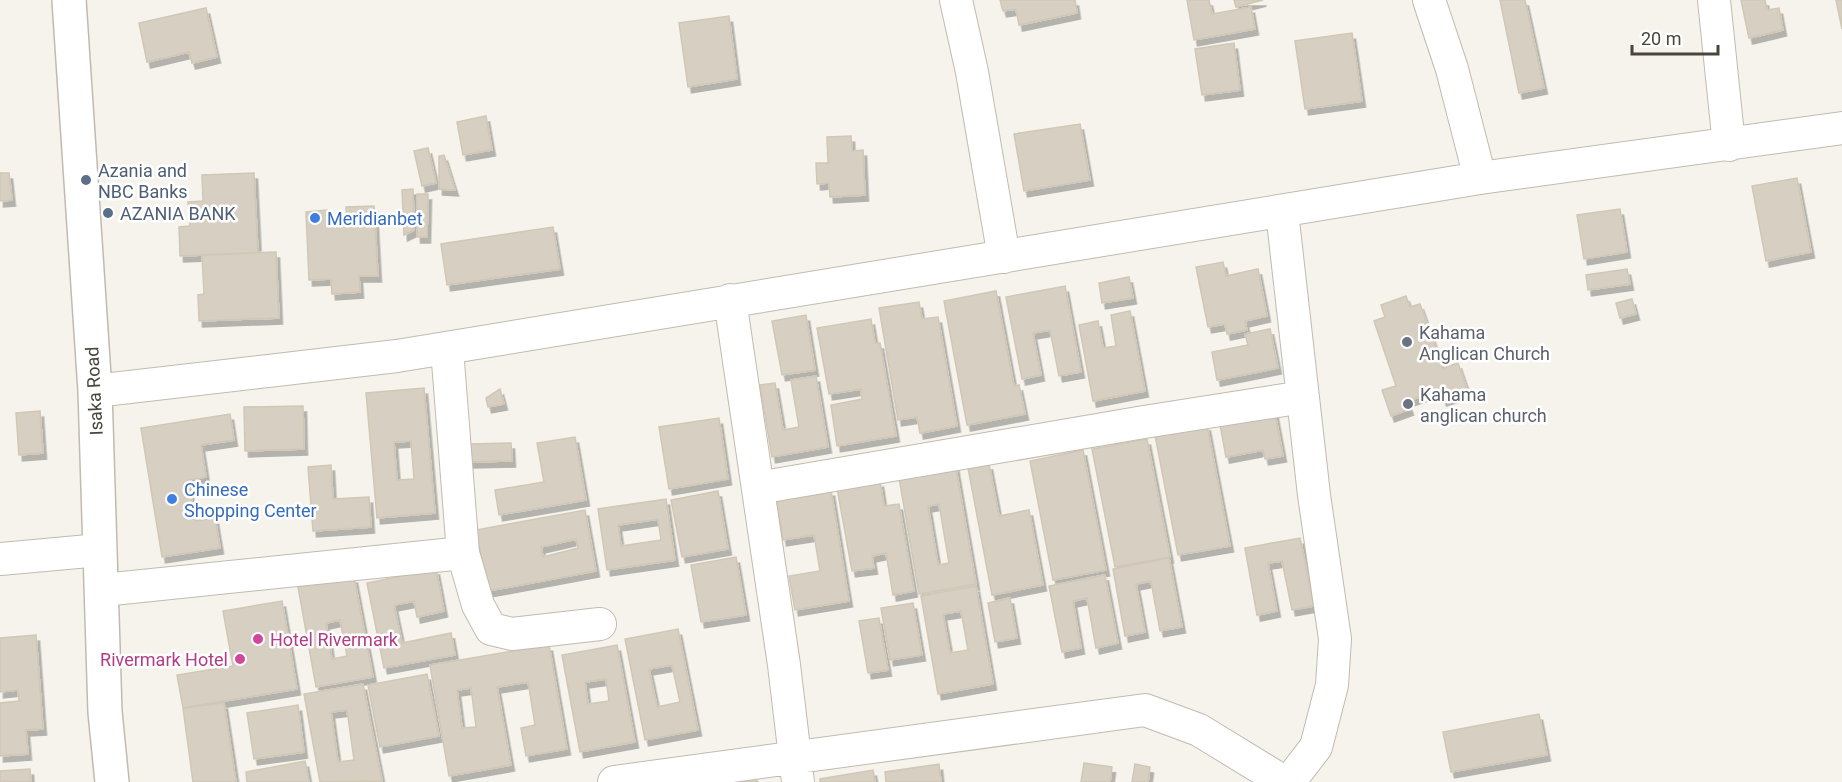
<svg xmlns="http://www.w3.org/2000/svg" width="1842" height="782" font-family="Roboto,sans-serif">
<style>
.building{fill:#d7cfc2;stroke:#d1c7b5;stroke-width:1.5;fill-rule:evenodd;filter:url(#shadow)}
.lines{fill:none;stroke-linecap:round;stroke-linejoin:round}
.minor-casing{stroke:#c1bbaf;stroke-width:34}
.tertiary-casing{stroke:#c1bbaf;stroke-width:36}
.minor{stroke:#fff;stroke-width:32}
.tertiary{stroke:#fff;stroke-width:33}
.service-dot{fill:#5c6f8a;stroke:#fff;stroke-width:2}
.shop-dot{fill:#3f7fe0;stroke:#fff;stroke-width:2}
.worship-dot{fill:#6b7280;stroke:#fff;stroke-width:2}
.hotel-dot{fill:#d1479c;stroke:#fff;stroke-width:2}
.labels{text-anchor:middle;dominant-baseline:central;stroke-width:5;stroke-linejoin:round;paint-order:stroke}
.service-label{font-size:18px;fill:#4e5e75;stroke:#fff;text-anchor:start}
.shop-label{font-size:18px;fill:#366cbe;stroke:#fff;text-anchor:start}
.worship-label{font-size:18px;fill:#5b616d;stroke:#fff;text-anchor:start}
.street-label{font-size:18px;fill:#4a443a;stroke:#fff}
.hotel-label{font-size:18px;fill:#b23c85;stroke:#fff;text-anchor:start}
</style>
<defs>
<filter id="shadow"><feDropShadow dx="3.5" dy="6" stdDeviation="0" flood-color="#0004"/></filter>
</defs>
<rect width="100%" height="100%" fill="#f5f3ec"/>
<path class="building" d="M1000 0H1075L1077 13 1019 25 1016 9 1003 11Z
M1187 0H1209L1212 14 1251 7 1255 29 1194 40Z
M1234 0H1263L1236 7Z
M1500 0H1525L1544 88 1519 93Z
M1741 0H1765L1767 10 1779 8 1783 30 1749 38Z
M1836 0H1842V29Z
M206 8 217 57 192 63 189 52 147 62 139 23Z
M729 16 737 79 688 87 679 23Z
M1352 33 1362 101 1305 109 1295 41Z
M1234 43 1240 90 1202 95 1195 49Z
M486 116 492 150 463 155 457 122Z
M1080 124 1090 180 1024 191 1014 134Z
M851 136 852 151 863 150 865 195 830 197 829 183 817 184 816 163H828L827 137Z
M428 148 436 183 422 186 414 151Z
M444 155 455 190 439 189V156Z
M0 173H9L12 200 0 201Z
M254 173 258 253 180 256 179 227 190 226 188 202 203 201 202 175Z
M1797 178 1811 252 1766 261 1752 186Z
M413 189 414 230 404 235 402 190Z
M417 194H428L427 237H417Z
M374 206 378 276H359L360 292 332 294 331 279 309 280 306 212 327 210 328 223H347L346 207Z
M1620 209 1627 252 1584 259 1577 215Z
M553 227 560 269 447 285 441 244Z
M276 252 279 318 199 321 198 295 204 294 202 255Z
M1223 262 1226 276 1258 269 1267 316 1245 321 1247 330 1227 334 1225 324 1208 327 1196 267Z
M1627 269 1630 284 1588 290 1586 275Z
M1129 277 1133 298 1102 303 1099 283Z
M1065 286 1081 372 1059 376 1050 330 1033 333 1041 375 1022 379 1006 297Z
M996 291 1014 386 1019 385 1025 414 967 425 944 301Z
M1406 296 1410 307 1420 304 1443 368 1458 363 1468 392 1443 400 1440 390 1407 401 1410 409 1391 416 1382 390 1396 386 1374 321 1385 317 1381 305Z
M1632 299 1636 314 1620 318 1616 303Z
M919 302 922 319 938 317 957 426 920 433 917 417 898 420 879 308Z
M1130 311 1145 391 1093 401 1079 325 1098 321 1103 348 1116 346 1111 315Z
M806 315 815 370 782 375 772 321Z
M871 319 875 343H880L896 436 837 446 831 405 862 399 861 389 829 394 817 328Z
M1270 329 1278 368 1217 380 1212 352 1248 345 1245 334Z
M816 376 828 447 772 457 760 385 775 383 783 430 799 427 791 380Z
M424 388 435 513 377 518 366 393ZM411 441 414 479 397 480 394 442Z
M500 389 504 404 488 407 486 398Z
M303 406 304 449 245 451 244 407Z
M1274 408 1283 456 1265 459 1263 450 1226 457 1219 419Z
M40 411 43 453 19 455 16 413Z
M230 414 234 440 201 445 206 477 188 480 195 521 215 518 220 548 162 557 141 428Z
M719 418 728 479 669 489 659 427Z
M1207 425 1230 546 1178 555 1155 435Z
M575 437 586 500 499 515 495 490 544 482 537 443Z
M1147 439 1170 557 1115 567 1092 449Z
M511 443 512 461 468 462V444Z
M1083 450 1106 570 1053 580 1030 461Z
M955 463 976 584 919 594 898 472ZM939 504 949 563 938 565 928 506Z
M989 464 999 516 1029 510 1043 585 992 595 968 468Z
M331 465 333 499 369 497 371 527 313 531 308 467Z
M880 481 884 506 899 504 914 591 893 595 886 553 872 556 874 568 852 571 837 488Z
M831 490 849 601 795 610 789 576 820 571 814 535 783 540 776 499Z
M718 491 728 549 682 557 671 500Z
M666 499 675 560 607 570 598 509ZM658 519 661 540 621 546 618 525Z
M585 510 596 571 488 591 476 530ZM576 539 578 548 543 557 541 547Z
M1300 538 1314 606 1292 610 1282 561 1268 563 1277 611 1257 615 1245 548Z
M736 557 746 615 701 622 691 565Z
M1169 558 1182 627 1160 631 1151 581 1136 584 1145 632 1125 636 1113 569Z
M436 569 444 611 417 617 414 601 394 605 402 643 451 633 455 655 384 668 367 583Z
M1105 575 1118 643 1096 648 1087 598 1073 601 1081 648 1062 652 1049 586Z
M354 577 373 677 316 687 298 587ZM340 620 347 656 332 659 326 623Z
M976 586 993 684 938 694 921 596ZM961 611 968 650 950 653 943 614Z
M1010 598 1017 638 995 642 988 603Z
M282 601 297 689 183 708 177 675 233 666 223 611Z
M913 603 922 655 890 660 881 608Z
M879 618 888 670 868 673 859 621Z
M678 629 698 730 645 740 625 639ZM672 665 680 702 657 707 649 669Z
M36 635 43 729 26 730 28 754 0 756V703L19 701 18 690 0 692V638Z
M549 645 567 749 526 756 521 728 535 725 528 682 497 687 511 765 449 776 430 665ZM471 688 476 727 462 728 457 690Z
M617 645 635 742 580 752 562 655ZM606 679 609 701 588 704 585 682Z
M427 674 439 736 380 747 368 685Z
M363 684 382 781 320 782 304 694ZM347 710 354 760 338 762 331 712Z
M224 703 236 782H193L183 708Z
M298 705 304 752 254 759 247 713Z
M1539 714 1547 755 1451 772 1443 732Z
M305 761 309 782H247L246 772Z
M1084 763 1112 767 1110 782H1081Z
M939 764 941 782H886L885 772Z
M1135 764 1150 767 1148 782H1132Z
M30 769 31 782H0V771Z
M873 770 875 782H820V779Z
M753 776 758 782H715Z"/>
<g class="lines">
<defs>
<path id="minor" d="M956 0 972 72 1004 257
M1429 0 1452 69 1480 178
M1714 0 1729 145
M1282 212 1314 495 1335 639 1332 685 1316 747 1289 782
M730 300 784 665 798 782
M447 349 463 553 478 605 491 629 512 634 600 624
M95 391 397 356 1480 178 1842 128
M758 488 1144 422 1303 397
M0 559 100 550
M103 590 463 553
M614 782 1145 710 1199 730 1284 782"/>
<path id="tertiary" d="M69 0 95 391 105 712 112 782"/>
</defs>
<use href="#minor" class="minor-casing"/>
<use href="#tertiary" class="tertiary-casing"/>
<use href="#minor" class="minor"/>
<use href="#tertiary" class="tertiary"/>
</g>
<g class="service-dot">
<circle cx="86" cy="180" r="6"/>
<circle cx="108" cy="213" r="6"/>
</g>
<g class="shop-dot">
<circle cx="315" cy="218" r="6"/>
<circle cx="172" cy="499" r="6"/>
</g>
<g class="worship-dot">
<circle cx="1407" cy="342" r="6"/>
<circle cx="1408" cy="404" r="6"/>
</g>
<g class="hotel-dot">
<circle cx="258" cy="639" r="6"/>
<circle cx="240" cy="659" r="6"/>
</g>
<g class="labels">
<g class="service-label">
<text x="98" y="170">Azania and<tspan x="98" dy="21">NBC Banks</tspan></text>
<text x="120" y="213">AZANIA BANK</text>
</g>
<g class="shop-label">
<text x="327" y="218">Meridianbet</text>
<text x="184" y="489">Chinese<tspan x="184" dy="21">Shopping Center</tspan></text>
</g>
<g class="worship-label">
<text x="1419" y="332">Kahama<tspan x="1419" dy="21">Anglican Church</tspan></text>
<text x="1420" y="394">Kahama<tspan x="1420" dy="21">anglican church</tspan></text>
</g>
<g class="street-label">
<text transform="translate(94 391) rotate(-93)">Isaka Road</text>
</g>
<g class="hotel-label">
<text x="270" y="639">Hotel Rivermark</text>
<text x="228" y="659" text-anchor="end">Rivermark Hotel</text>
</g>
</g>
<path d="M1632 45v9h86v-9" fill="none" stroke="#4a443a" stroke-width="3"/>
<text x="1641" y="45" font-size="18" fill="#4a443a" stroke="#ffffff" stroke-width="4.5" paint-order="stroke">20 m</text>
</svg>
